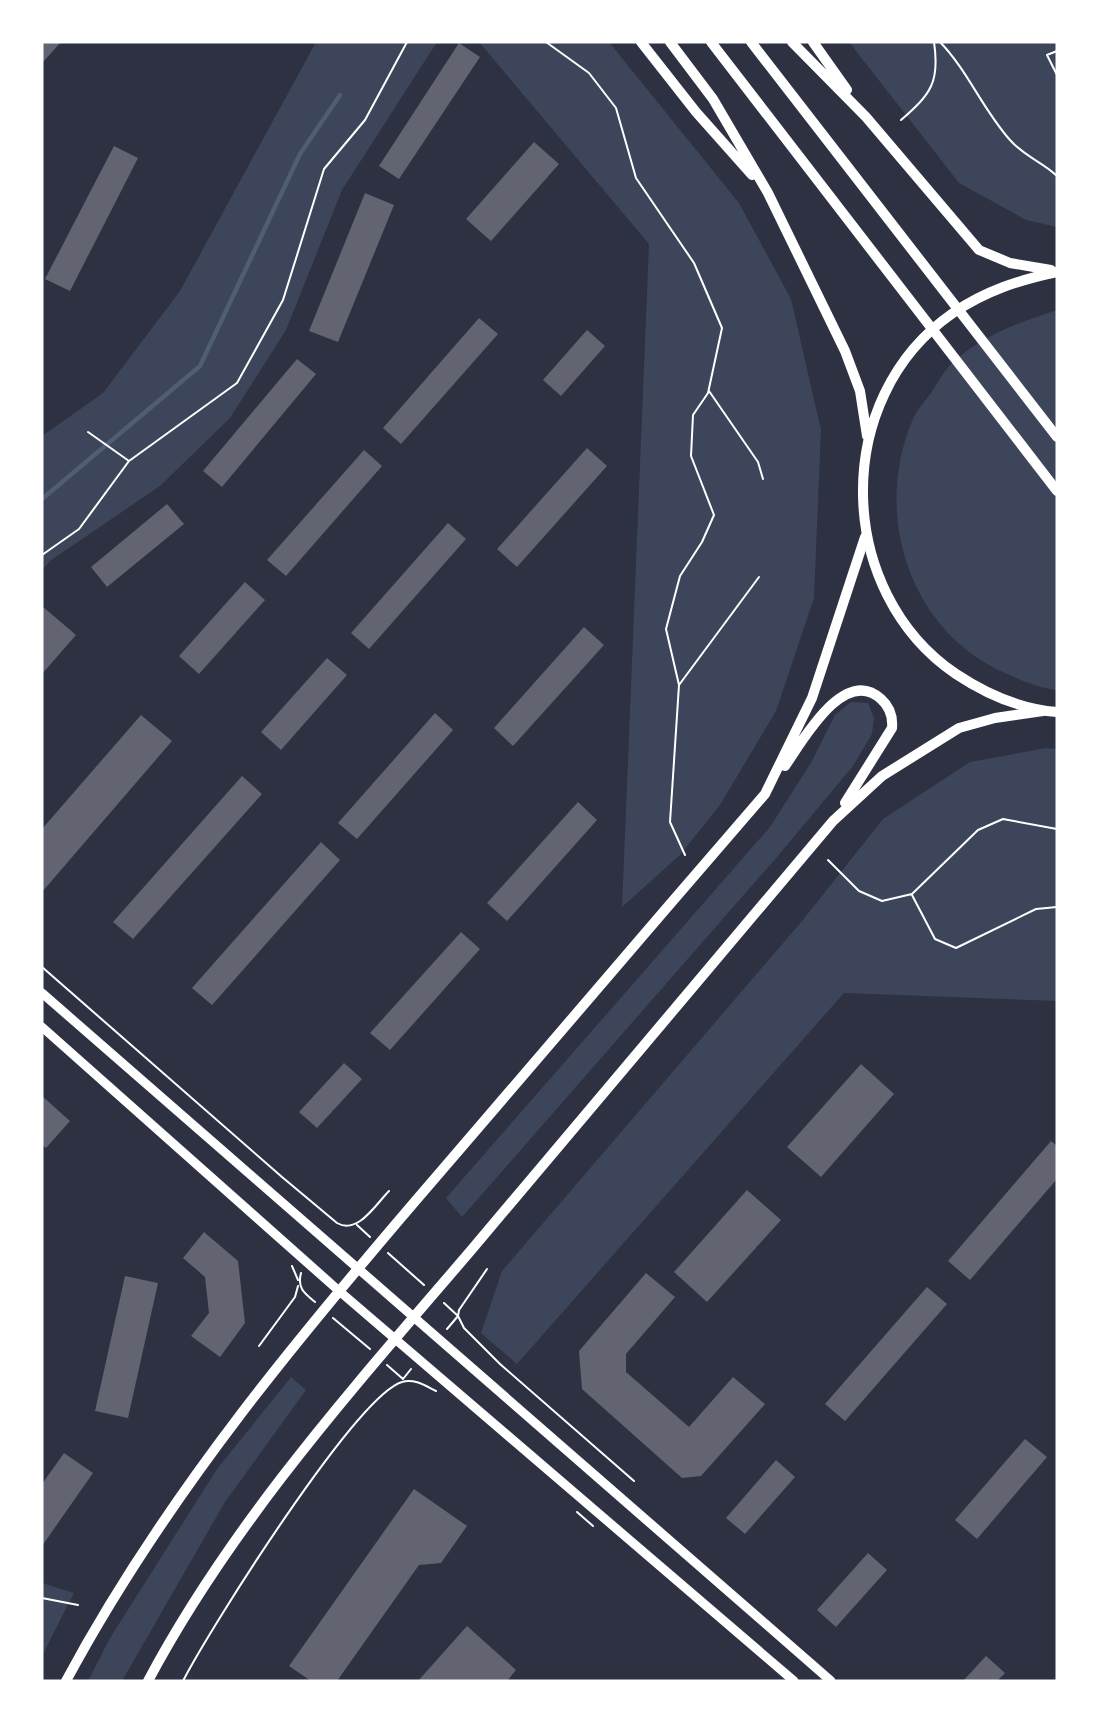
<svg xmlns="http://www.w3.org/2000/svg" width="1099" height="1723" font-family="Inter,sans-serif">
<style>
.green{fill:#3c4559}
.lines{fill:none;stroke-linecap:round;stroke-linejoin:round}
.stream{stroke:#4f5d75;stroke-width:4.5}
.building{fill:#626471}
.path{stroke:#fff;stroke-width:2}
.secondary{stroke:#fff;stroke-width:9}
.primary{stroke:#fff;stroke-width:10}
.trunk{stroke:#fff;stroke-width:10}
</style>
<rect width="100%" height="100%" fill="#2d3142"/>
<path class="green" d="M316 42H437L342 190 286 330 230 418 160 486 50 561 42 570V436L103 393 180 291Z
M479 42H609L739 203 791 299 821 430 814 598 776 711 720 805 680 855 622 907 649 244Z
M849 42H1057V227L1026 220 959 183Z
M1057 310V690C1038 688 1023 681 1005 673 909 631 872 513 913 419 917 410 925 401 931 393 937 384 942 374 949 366 981 335 1016 324 1057 310Z
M851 702 868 703 874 718 872 734 853 766 777 857 462 1217 446 1198 770 827 812 761 835 715Z
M1046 748 1057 749V1001L844 993 517 1364 481 1333 502 1271 802 921 883 819 970 762Z
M291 1377 306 1390 225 1502 122 1681H88L110 1638 217 1469Z
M42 1583 74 1593 42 1656Z"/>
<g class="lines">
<path class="stream" d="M42 499 200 366 300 154 340 95"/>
</g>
<path class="building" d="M42 42H61L42 63Z
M459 43 480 57 399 179 379 166Z
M534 142 559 164 491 241 466 219Z
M114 146 138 158 70 291 45 279Z
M365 193 394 205 338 342 309 331Z
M479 318 498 334 401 444 383 428Z
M587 330 605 346 561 396 543 380Z
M297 359 316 374 222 487 203 471Z
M587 448 607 466 517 567 497 549Z
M364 450 382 466 286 576 267 560Z
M167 504 184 524 107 587 91 567Z
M448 523 466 539 369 649 351 633Z
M245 582 265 600 199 674 179 656Z
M42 606 76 635 42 674Z
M584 627 604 645 513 746 494 728Z
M327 658 347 675 281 750 261 732Z
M435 713 453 730 357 839 338 823Z
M141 715 172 741 42 892V829Z
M242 776 262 794 133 939 113 922Z
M578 802 597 820 507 921 487 903Z
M321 842 340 860 212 1005 192 988Z
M461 932 480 949 390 1050 370 1033Z
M344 1063 362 1079 317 1128 299 1112Z
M861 1064 894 1094 821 1177 787 1147Z
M42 1096 70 1121 46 1148 42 1145Z
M1051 1141 1057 1146V1179L970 1280 948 1261Z
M747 1190 781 1220 707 1302 674 1272Z
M204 1232 238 1261 245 1323 220 1357 191 1336 209 1313 205 1277 183 1258Z
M646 1273 675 1297 626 1354V1372L689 1427 733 1377 765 1404 701 1476 682 1478 582 1389 579 1351Z
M125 1276 158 1283 128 1418 95 1411Z
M927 1287 947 1304 845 1421 825 1404Z
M1025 1439 1047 1457 977 1539 955 1520Z
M64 1453 93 1473 42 1546V1484Z
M776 1460 795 1477 745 1534 726 1518Z
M414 1489 467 1526 441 1563 419 1565 337 1681H311L289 1666Z
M868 1553 887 1570 836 1627 817 1610Z
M467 1626 516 1670 507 1681H418Z
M986 1656 1005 1673 997 1681H963Z"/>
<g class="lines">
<path class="path" d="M546 42 589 73 616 108 636 178 694 263 722 328 708 393 693 415 691 456 714 515 702 542 680 576 666 629 679 685 670 822 685 855
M940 42C968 71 983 110 1010 140 1025 157 1041 161 1057 176
M1057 51 1047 55 1057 75
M901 120C931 94 940 82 934 42
M709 391 758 462 763 479
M88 432 129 461
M42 555 79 529 129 461 237 383 283 300 324 169 365 120 407 42
M679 685 759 577
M828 860 859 891 882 901 912 894 978 830 1003 819 1057 829
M912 895 935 939 956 948 1036 909 1057 907
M42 967 282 1177 337 1223C358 1235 376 1204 389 1191
M357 1225 370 1237
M388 1253 424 1285
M292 1266 298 1280
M487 1269 459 1310 458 1316 464 1328 500 1364 634 1481
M301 1273C297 1288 304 1293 315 1302
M444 1303 458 1316 447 1329
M333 1318 370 1349
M259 1346 295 1297 298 1286
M387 1365 403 1379 411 1369
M577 1512 593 1526
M42 1598 78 1605
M183 1681C209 1630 356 1396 402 1382 414 1378 426 1386 436 1391"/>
<path class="secondary" d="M42 993 831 1681
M42 1027 338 1290 794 1681"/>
<path class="primary" d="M785 766C802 742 844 665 881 699 890 707 893 717 892 728L845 803
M66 1681C167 1493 304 1330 442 1170 550 1044 657 919 765 794L812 698 865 537
M148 1681C233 1521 356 1385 473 1248 594 1106 713 963 833 821L882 776 959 728 995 718 1043 711"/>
<path class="trunk" d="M641 42 696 112 752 175
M670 42 713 99 768 193 845 351 860 391 867 436
M711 42 1057 491
M751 42 1057 437
M792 42 866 117 979 250 1010 263 1051 270
M813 42 847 90
M1057 272C1019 280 985 291 953 313 830 398 835 592 956 674 986 694 1021 709 1057 712"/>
</g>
<rect width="1099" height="1723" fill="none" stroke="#ffffff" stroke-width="87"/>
</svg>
